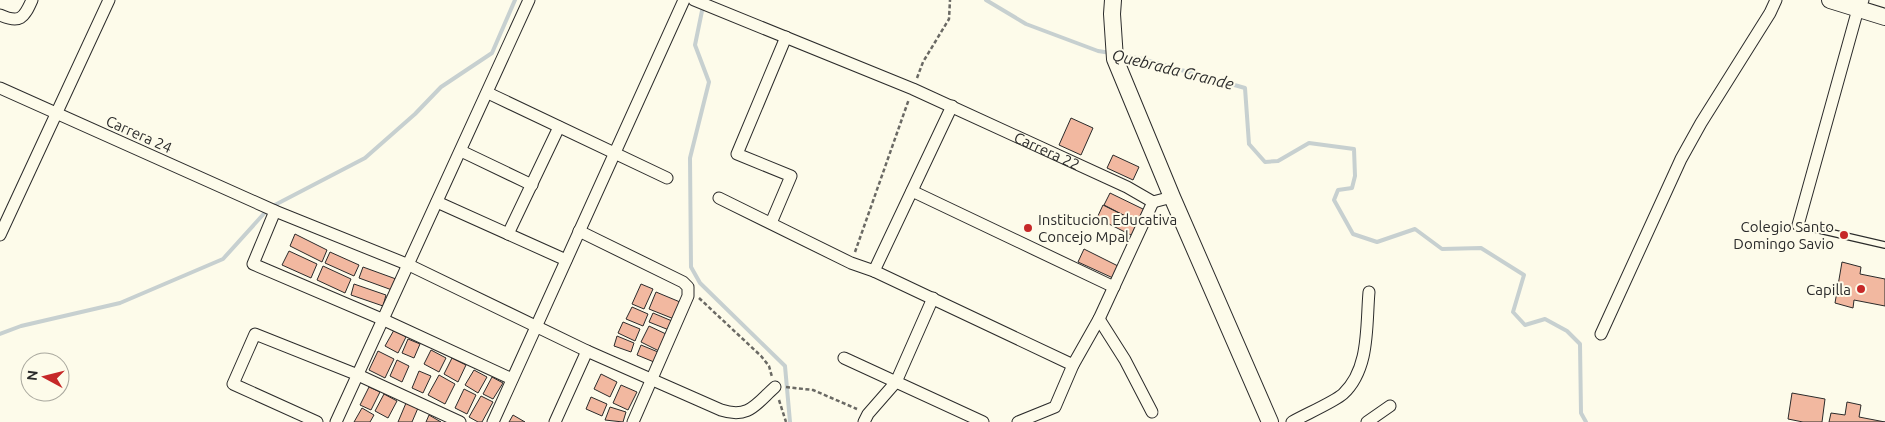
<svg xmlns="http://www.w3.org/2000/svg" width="1885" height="422" font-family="Ubuntu,sans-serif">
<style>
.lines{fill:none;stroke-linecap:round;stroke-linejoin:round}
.stream{stroke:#c7d0d0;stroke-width:4}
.building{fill:#f2b8a0;stroke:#2b2b2b}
.lane-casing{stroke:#2b2b2b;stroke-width:8}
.street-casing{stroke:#2b2b2b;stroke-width:13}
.secondary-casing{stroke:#2b2b2b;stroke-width:18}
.path{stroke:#6a6964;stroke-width:2.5;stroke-dasharray:4 2.5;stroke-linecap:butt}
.lane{stroke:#fdfbea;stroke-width:5.5}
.street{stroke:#fdfbea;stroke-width:11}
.secondary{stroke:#fdfbea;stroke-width:16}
.poi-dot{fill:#c62828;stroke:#fdfbea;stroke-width:2}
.labels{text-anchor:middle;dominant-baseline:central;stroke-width:4;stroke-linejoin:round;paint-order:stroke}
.street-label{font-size:15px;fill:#2b2b2b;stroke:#fdfbea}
.poi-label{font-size:15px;fill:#2b2b2b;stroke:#fdfbea;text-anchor:end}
.water-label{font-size:16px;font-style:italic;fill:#2b2b2b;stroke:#fdfbea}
</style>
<rect width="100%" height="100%" fill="#fdfbea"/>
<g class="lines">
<path class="stream" d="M986 0 1026 24 1098 51 1111 53
M703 6 695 45 709 82 690 158 691 267 700 283 785 366 790 422
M1120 55 1142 59 1245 88 1249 144 1265 162 1278 161 1309 143 1354 149 1355 176 1352 188 1338 190 1334 200 1353 234 1377 242 1415 229 1442 249 1481 248 1524 275 1513 312 1525 325 1545 319 1567 331 1580 344 1581 413 1586 422
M0 334 21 326 120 303 223 259 269 208 365 158 415 114 441 87 492 53 515 0"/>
</g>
<path class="building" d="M1071 118 1093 128 1081 155 1059 145Z
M1113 155 1139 167 1133 180 1107 168Z
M1110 193 1145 210 1139 223 1104 205Z
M1103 205 1139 223 1133 236 1097 218Z
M295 234 327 250 322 262 290 246Z
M1084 249 1118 266 1113 278 1078 262Z
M289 251 317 264 311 278 282 265Z
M330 252 359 265 354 276 325 263Z
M1842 262 1861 267 1860 274 1885 279V306L1854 300 1853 308 1835 303Z
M323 266 351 279 345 293 317 280Z
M363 267 396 279 392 290 359 278Z
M354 284 386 295 383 306 351 295Z
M641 284 653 289 644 309 632 304Z
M656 292 680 302 674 319 649 309Z
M632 307 648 314 643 326 626 319Z
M653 313 672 321 669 330 649 322Z
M623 322 640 329 635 341 618 333Z
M649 326 666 334 659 351 641 342Z
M394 330 406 337 398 353 385 346Z
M617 336 634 343 631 352 614 346Z
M408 339 420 344 414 358 402 353Z
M641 345 658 352 654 362 637 355Z
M431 350 446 358 439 372 424 364Z
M378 351 394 359 385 378 369 370Z
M452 358 466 365 458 382 444 374Z
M397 360 409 366 402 382 390 376Z
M474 370 487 377 478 393 465 385Z
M419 371 431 376 423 393 412 388Z
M601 374 617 382 610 397 594 389Z
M439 375 455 384 445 404 428 395Z
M492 377 503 383 493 399 483 394Z
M621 385 637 392 628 410 613 403Z
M369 387 380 392 371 410 360 405Z
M464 389 476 395 467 414 455 408Z
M1792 393 1825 399 1822 422H1803L1788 419Z
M384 394 397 401 388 418 375 411Z
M481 396 493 402 482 422H478L469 417Z
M591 397 607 404 602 416 586 409Z
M1847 402 1861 405 1859 417 1885 422H1829L1831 413 1845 415Z
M406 403 418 408 412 422H398Z
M610 407 626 412 623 422 605 420Z
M362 408 374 415 370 422H354Z
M429 415 441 422H426Z
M513 415 525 422H509Z"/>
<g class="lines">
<defs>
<path id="lane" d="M1798 225 1885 245"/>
<g id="street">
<path id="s1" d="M694 0 913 89 1127 187 1153 202 1172 197"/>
<path d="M0 15C20 24 24 18 32 0"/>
<path d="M0 88 275 211 409 265 587 351 721 410C749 419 756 404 775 387"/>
<path d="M488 93 667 178"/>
<path d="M461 151 532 185"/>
<path d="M912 191 1114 287"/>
<path d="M719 198 851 263 874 271 1073 365"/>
<path d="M437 202 566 260"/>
<path d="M275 211 253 264 384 320 512 379"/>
<path d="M771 223 791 176 737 154 786 37"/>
<path d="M1798 225 1858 9 1863 0"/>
<path d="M579 231 683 282 688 287V296L633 422"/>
<path d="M508 234 559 127"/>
<path d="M0 235 109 0"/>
<path d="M874 271 952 106"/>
<path d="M1099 319 1125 360 1152 412"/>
<path d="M1601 334 1681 159 1701 123 1770 13 1776 0"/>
<path d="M844 358 983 422"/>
<path d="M317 422 233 384 255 334 358 375 460 422"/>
<path d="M336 422 529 0"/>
<path d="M493 422 684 0"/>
<path d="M555 422 587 351"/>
<path d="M864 422 868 414 896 382 933 298"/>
<path d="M1018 422 1055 407 1073 365 1099 319 1153 202"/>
<path d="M1292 422C1304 415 1334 402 1343 394 1370 369 1366 326 1369 292"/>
<path d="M1367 422 1390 406"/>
</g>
<path id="secondary" d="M1113 0 1112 14 1115 59 1172 197 1270 422
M1830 0 1885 17"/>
</defs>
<use href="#lane" class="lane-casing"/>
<use href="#street" class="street-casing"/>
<use href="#secondary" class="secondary-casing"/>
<path class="path" d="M917 78 923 62 949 19 950 0
M855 252 909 99
M699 298 761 356 769 366 772 377
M786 387 813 390 857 409
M779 400 786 422"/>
<use href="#lane" class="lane"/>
<use href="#street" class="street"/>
<use href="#secondary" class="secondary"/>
</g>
<g class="poi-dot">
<circle cx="1028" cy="228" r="5"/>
<circle cx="1844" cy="235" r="5"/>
<circle cx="1861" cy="289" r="5"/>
</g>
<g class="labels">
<g class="street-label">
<text transform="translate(139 134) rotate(24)">Carrera 24</text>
<text stroke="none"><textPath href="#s1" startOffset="384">Carrera 22</textPath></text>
</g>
<g class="poi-label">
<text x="1038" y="219" text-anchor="start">Institucion Educativa<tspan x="1038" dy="17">Concejo Mpal</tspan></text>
<text x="1834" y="226">Colegio Santo<tspan x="1834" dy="17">Domingo Savio</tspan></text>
<text x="1851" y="289">Capilla</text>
</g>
<g class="water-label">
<text transform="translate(1173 69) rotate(14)">Quebrada Grande</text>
</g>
</g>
<g transform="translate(45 377) rotate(277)"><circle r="24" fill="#fdfbea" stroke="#a9a89e"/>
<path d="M0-4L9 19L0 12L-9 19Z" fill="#c62828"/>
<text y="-8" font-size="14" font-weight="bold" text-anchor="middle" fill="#2b2b2b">N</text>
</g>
</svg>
